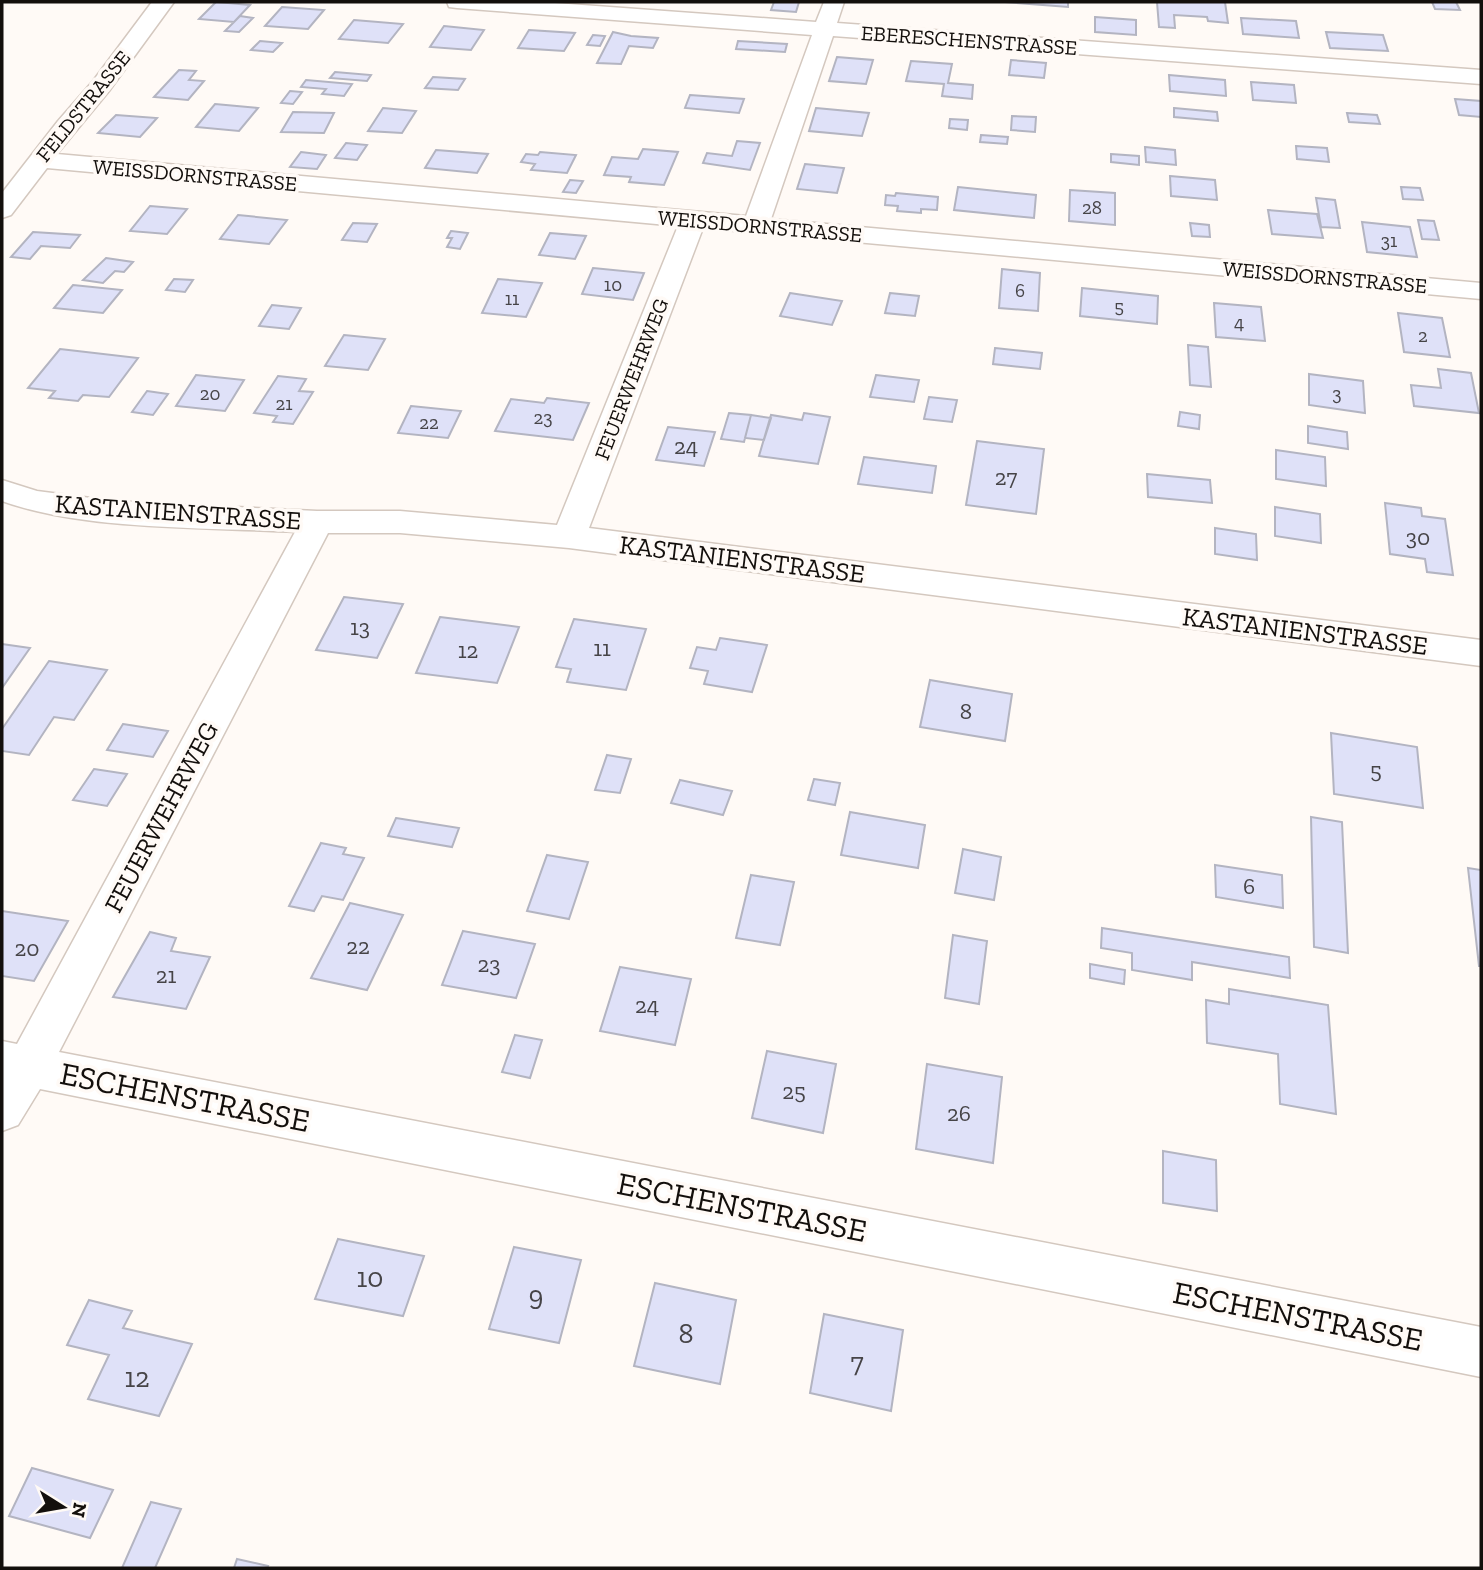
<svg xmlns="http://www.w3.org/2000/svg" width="1483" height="1570" font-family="'Zilla Slab',serif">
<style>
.building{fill:#dfe1f8;stroke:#b3b4c1;stroke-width:2}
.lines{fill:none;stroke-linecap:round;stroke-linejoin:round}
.minor-casing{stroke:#d4c8bf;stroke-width:3}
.minor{fill:#fff;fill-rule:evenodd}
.labels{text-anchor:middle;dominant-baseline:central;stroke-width:7;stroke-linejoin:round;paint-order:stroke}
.far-number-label{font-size:19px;fill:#464447}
.far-street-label{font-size:21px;fill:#130f0c;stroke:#fffaf6}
.number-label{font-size:23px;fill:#464447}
.street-label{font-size:26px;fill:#130f0c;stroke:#fffaf6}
.near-number-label{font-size:28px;fill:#464447}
.near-street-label{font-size:32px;fill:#130f0c;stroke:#fffaf6}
</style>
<rect width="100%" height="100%" fill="#fffaf6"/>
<path class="building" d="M216 2H217L250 5 234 22 199 19Z
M774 2H799L796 12 771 10Z
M1005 2H1068V7Z
M1157 2H1225L1228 23 1208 21 1207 17 1174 15 1175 28 1159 27Z
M1432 2H1456L1460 10 1435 9Z
M282 7 324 10 308 29 265 26Z
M240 16 253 18 239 32 225 31Z
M1095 17 1136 20V35L1095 32Z
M1241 18 1296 21 1299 38 1243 34Z
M354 20 403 24 388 43 339 39Z
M444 26 484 30 471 50 430 47Z
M529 30 575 33 564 51 518 48Z
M613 32 631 36 658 38 653 48 629 46 621 64 597 63Z
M1326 32 1383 35 1388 51 1330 48Z
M593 35 605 36 600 46 587 45Z
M260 41 282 43 273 52 251 50Z
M738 41 787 44 785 52 736 49Z
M837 57 873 60 866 84 829 81Z
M1011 60 1046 63 1044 78 1009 75Z
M911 61 952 64 948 83 973 85 972 99 942 96 944 84 906 81Z
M179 70 196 71 189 80 204 81 188 100 154 97Z
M335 72 371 75 367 81 330 78Z
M1169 75 1225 80 1226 96 1170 91Z
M433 77 465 79 458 90 425 88Z
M306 80 352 84 344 96 322 94 326 89 301 87Z
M1251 82 1294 85 1296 103 1253 100Z
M290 91 302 92 293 104 281 103Z
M690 95 744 99 739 113 685 108Z
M1455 99 1481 101V117L1459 115Z
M215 104 258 108 239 131 196 127Z
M383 108 416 111 402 133 368 131Z
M816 108 869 113 862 136 809 131Z
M1174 108 1217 112 1218 121 1174 117Z
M293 112 334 113 324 133 281 132Z
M1347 113 1377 115 1380 124 1349 122Z
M116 115 157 118 140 137 98 133Z
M1012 116 1036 117 1035 132 1011 130Z
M950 119 968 120 967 130 949 128Z
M981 135 1008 137 1007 144 980 142Z
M737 141 760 143 750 170 703 163 707 153 732 156Z
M346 143 367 145 357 160 335 158Z
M1296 146 1327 148 1329 162 1297 159Z
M1145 147 1175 150 1176 165 1146 162Z
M643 149 678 152 664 185 629 182 631 177 604 175 612 157 638 159Z
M436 150 488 154 477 173 425 168Z
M301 152 326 155 317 169 290 167Z
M540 152 576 155 567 173 531 170 535 164 521 162 526 154 538 155Z
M1111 154 1139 156V165L1111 162Z
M805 164 844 168 837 193 797 189Z
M1170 176 1215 180 1217 200 1171 196Z
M570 180 583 181 576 193 563 192Z
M958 187 1036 195 1034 218 954 210Z
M1401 187 1420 188 1423 200 1403 199Z
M1070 190 1115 193V225L1069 221Z
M896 193 938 197 937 210 921 209V213L897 211 898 206 885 205 886 195 895 196Z
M1316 198 1335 200 1340 228 1321 227Z
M150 206 187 209 167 234 130 231Z
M1268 210 1317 214 1323 238 1272 234Z
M238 215 287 220 269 244 220 239Z
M1418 220 1434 221 1439 240 1422 239Z
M1362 222 1410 227 1417 257 1367 252Z
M353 223 377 224 367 242 342 240Z
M1190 223 1209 225 1210 237 1192 236Z
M451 231 468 233 460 249 447 247 452 238H447Z
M33 232 80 235 70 248 41 246 30 259 11 257Z
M550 233 586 236 575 259 539 255Z
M106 258 133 262 124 272 115 271 103 283 83 280Z
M593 268 644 273 633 300 582 294Z
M1002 269 1040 273 1038 311 999 308Z
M174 279 193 280 185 292 166 290Z
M498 279 542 283 526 317 482 313Z
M73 285 122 290 103 313 54 308Z
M1082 288 1158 296 1157 324 1080 316Z
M790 293 842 301 832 325 780 316Z
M890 293 919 296 915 316 885 313Z
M1214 303 1261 307 1265 341 1216 337Z
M272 305 301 308 289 329 259 326Z
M1398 313 1442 318 1450 357 1404 352Z
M344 335 385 339 368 370 325 366Z
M1188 345 1208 347 1211 387 1190 385Z
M995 348 1042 353 1040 369 993 364Z
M60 349 138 358 109 397 83 395 78 401 49 398 55 391 28 388Z
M1438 369 1471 373 1479 413 1414 406 1411 385 1441 388Z
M1309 374 1363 381 1365 413 1309 405Z
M196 375 244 380 225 411 176 406Z
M876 375 919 380 914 402 870 397Z
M278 376 306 379 299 391 313 392 293 424 273 422 277 416 254 413Z
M147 391 168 394 153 415 132 412Z
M929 397 957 400 952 422 924 419Z
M547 398 589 403 573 440 495 431 511 399 544 403Z
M411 406 461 411 448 438 398 433Z
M1180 412 1200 415 1199 429 1178 426Z
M729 413 751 415 744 442 721 439Z
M804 413 830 417 818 464 759 456 771 415 802 420Z
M751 415 771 418 764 440 745 438Z
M1308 426 1347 432 1348 449 1308 443Z
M668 427 715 432 704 466 656 460Z
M977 441 1044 449 1036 514 966 505Z
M1276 450 1325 457 1326 486 1276 479Z
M864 457 936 466 932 493 858 484Z
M1147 474 1210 480 1212 503 1148 497Z
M1385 503 1421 508 1422 516 1445 519 1453 575 1427 572 1425 559 1390 554Z
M1275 507 1320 514 1321 543 1275 536Z
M1215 528 1256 534 1257 560 1215 554Z
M344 597 403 604 377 658 316 650Z
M440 617 519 627 497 683 416 673Z
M574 619 646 629 626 690 567 682 571 669 556 667Z
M720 638 767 645 752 692 704 684 708 671 690 668 697 647 716 650Z
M2 644 30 648 2 688Z
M49 661 107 670 74 720 54 717 29 755 2 751V729Z
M930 680 1012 694 1005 741 920 727Z
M123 724 168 731 153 757 107 750Z
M1331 733 1417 747 1423 808 1334 794Z
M607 755 631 759 620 793 595 790Z
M94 769 127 774 107 806 73 800Z
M814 779 840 783 835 805 808 800Z
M680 780 732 791 723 815 671 803Z
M850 812 925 825 918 868 841 855Z
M1311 817 1342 822 1348 953 1314 947Z
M396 818 459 828 452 847 388 836Z
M321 843 346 848 343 854 364 858 343 900 322 896 314 911 289 906Z
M963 849 1001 857 994 900 955 893Z
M547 855 588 862 569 919 527 911Z
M1215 865 1282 875 1283 908 1216 897Z
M1468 868 1481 870V966H1479Z
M751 875 794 882 780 945 736 938Z
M350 903 403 915 367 990 311 978Z
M2 911 68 921 34 981 2 976Z
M1102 928 1289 957 1290 978 1192 962V980L1132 970V953L1101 948Z
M463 931 535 944 516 998 442 985Z
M150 932 176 938 171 951 210 957 186 1009 113 997Z
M953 935 987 941 979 1004 945 998Z
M1090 964 1125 970 1124 984 1090 978Z
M620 967 691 979 675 1045 600 1031Z
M1229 989 1328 1005 1336 1114 1280 1104 1278 1054 1207 1043 1206 1000 1229 1004Z
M515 1035 542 1040 530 1078 502 1072Z
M767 1051 836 1064 823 1133 752 1118Z
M927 1064 1002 1077 993 1163 916 1149Z
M1163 1151 1216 1160 1217 1211 1163 1203Z
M338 1239 424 1256 403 1316 315 1299Z
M514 1247 581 1260 559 1343 489 1329Z
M655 1283 736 1300 720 1384 634 1366Z
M89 1300 132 1311 123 1328 192 1344 159 1416 88 1399 109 1355 67 1345Z
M824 1314 903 1330 891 1411 810 1393Z
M32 1468 113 1490 90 1538 9 1516Z
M151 1502 181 1509 155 1568H122Z
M237 1559 268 1566 267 1568H234Z"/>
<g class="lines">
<defs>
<path id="minor" d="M152 2H174L109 91 57 154 746 216 812 35 457 8 449 7 447 2H541L816 22 824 2H844L837 23 1481 70V84L833 36 771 219 1481 283V299L703 228 589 528 1481 640V666L569 548 400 533H328L59 1052 1481 1327V1377L40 1089 18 1125 2 1131V1041L17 1044 295 532C206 527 85 531 2 501V480L37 491 114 501 317 511H400L557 525 678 226 47 168 11 215 2 218V193L58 121 93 81Z"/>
</defs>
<use href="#minor" class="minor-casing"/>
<use href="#minor" class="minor"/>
</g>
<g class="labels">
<g class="far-number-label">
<text x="1092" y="207">28</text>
<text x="1389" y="240">31</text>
<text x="613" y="284">10</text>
<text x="1020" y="290">6</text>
<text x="512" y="298">11</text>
<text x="1119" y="306">5</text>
<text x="1239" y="322">4</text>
<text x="1423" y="335">2</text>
<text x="210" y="393">20</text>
<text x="1337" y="393">3</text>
<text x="284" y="403">21</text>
<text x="543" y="417">23</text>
<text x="429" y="422">22</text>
</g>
<g class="far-street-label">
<text transform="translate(969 40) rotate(4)">EBERESCHENSTRASSE</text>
<text transform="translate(83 106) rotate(-51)">FELDSTRASSE</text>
<text transform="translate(195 175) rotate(5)">WEISSDORNSTRASSE</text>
<text transform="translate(760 226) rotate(5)">WEISSDORNSTRASSE</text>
<text transform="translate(1325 277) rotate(5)">WEISSDORNSTRASSE</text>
<text transform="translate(631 379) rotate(-69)">FEUERWEHRWEG</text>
</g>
<g class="number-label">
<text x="686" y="446">24</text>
<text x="1006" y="477">27</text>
<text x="1418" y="537">30</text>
<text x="360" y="627">13</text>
<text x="602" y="648">11</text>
<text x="468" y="650">12</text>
<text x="966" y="711">8</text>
<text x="1376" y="770">5</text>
<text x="1249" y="886">6</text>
<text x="358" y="946">22</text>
<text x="27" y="948">20</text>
<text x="489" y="964">23</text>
<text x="166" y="975">21</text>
<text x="647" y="1005">24</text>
<text x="794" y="1091">25</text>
<text x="959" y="1113">26</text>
</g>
<g class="street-label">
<text transform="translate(178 512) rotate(4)">KASTANIENSTRASSE</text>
<text transform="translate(742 559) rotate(7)">KASTANIENSTRASSE</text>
<text transform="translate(1305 631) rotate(7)">KASTANIENSTRASSE</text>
<text transform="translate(161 817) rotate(-62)">FEUERWEHRWEG</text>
</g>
<g class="near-number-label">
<text x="370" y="1277">10</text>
<text x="536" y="1295">9</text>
<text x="686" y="1333">8</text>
<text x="857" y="1362">7</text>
<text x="137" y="1377">12</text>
</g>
<g class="near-street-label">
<text transform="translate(185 1097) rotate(11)">ESCHENSTRASSE</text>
<text transform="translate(742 1207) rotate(11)">ESCHENSTRASSE</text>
<text transform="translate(1298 1316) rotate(11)">ESCHENSTRASSE</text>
</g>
</g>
<rect width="1483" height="1570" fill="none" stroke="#130f0c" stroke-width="7"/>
<g transform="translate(63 1507) rotate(101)" stroke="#fffaf6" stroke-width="5" paint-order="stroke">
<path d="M0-5L12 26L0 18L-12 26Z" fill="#130f0c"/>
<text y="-10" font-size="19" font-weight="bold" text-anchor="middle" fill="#130f0c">N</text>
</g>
</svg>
